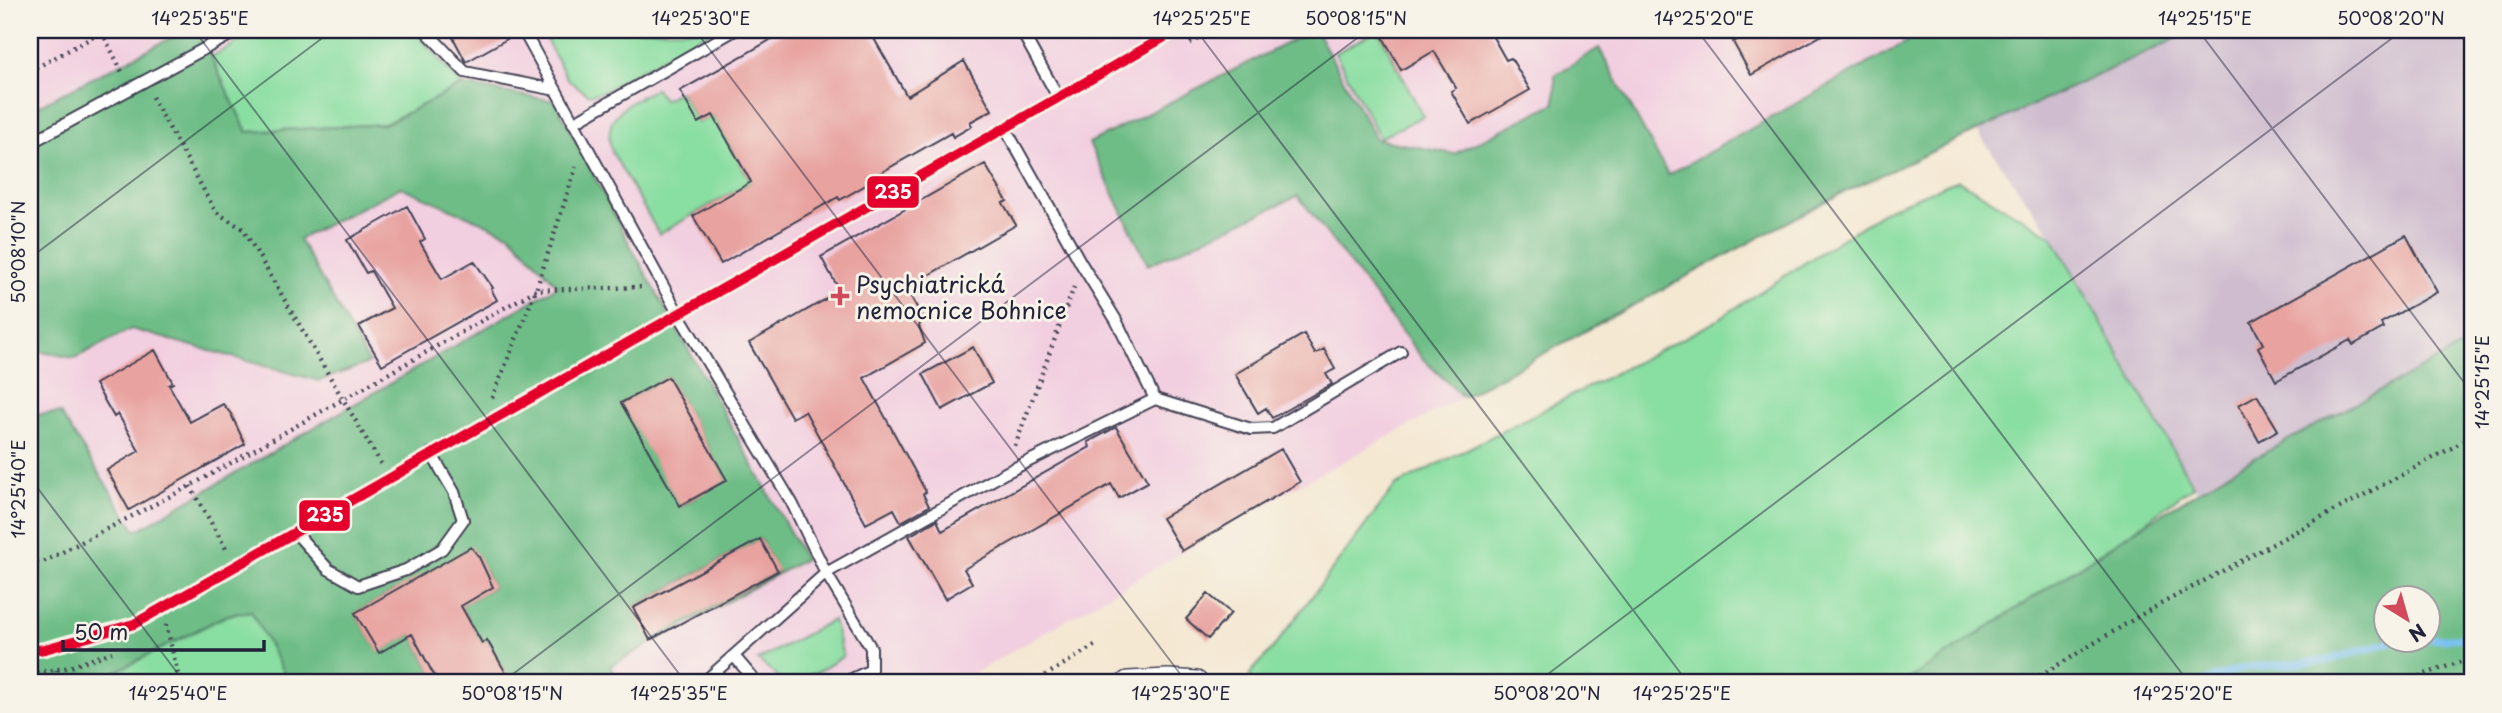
<svg xmlns="http://www.w3.org/2000/svg" width="2502" height="713" font-family="'Playpen Sans',sans-serif">
<style>
.built{fill:#f2cfe0}
.industrial{fill:#cfbdcf}
.green{fill:#89dea1;stroke:#56806e;stroke-width:2}
.forest{fill:#6ebd87;stroke:#487061;stroke-width:2;fill-rule:evenodd}
.lines{fill:none;stroke-linecap:round;stroke-linejoin:round}
.stream{stroke:#77c0f0;stroke-width:8}
.building{fill:#e8a3a0}
.service-casing{stroke:#424052;stroke-width:14}
.minor-casing{stroke:#424052;stroke-width:26}
.path{stroke:#424052;stroke-width:4.5;stroke-dasharray:2 5;stroke-linecap:butt}
.service{stroke:#fff;stroke-width:10}
.minor{stroke:#fff;stroke-width:23}
.bus-1-casing{stroke:#f7f3e8;stroke-width:16}
.bus-1{stroke:#e4002b;stroke-width:10}
.ticks{fill:none;stroke:#22223b;stroke-width:2;stroke-opacity:0.45}
.poi-dot{fill:#d1495b;stroke:#f7f3e8;stroke-width:2.5}
.labels{text-anchor:middle;dominant-baseline:central;stroke-width:6;stroke-linejoin:round;paint-order:stroke}
.poi-label{font-size:23px;fill:#22223b;stroke:#f7f3e8;text-anchor:start}
.line-badge{stroke:#f7f3e8;stroke-width:2.5}
.badge-label{font-size:19px;text-anchor:middle;font-weight:bold;fill:#fff}
.neatline{fill:none;stroke:#22223b;stroke-width:2.5}
.ticks-label{font-size:18px;text-anchor:middle;fill:#22223b}
</style>
<rect width="100%" height="100%" fill="#f7f3e8"/>
<filter id="ink" filterUnits="userSpaceOnUse"><feTurbulence type="fractalNoise" baseFrequency=".0143" numOctaves="2"/><feDisplacementMap in="SourceGraphic" scale="14" xChannelSelector="R" yChannelSelector="G"/><feConvolveMatrix kernelMatrix="1 2 1 2 8 2 1 2 1" color-interpolation-filters="sRGB"/></filter>
<filter id="wash" filterUnits="userSpaceOnUse"><feTurbulence type="fractalNoise" baseFrequency=".00686" numOctaves="4" result="noise"/><feDisplacementMap in="SourceGraphic" scale="28" xChannelSelector="R" yChannelSelector="G"/><feGaussianBlur stdDeviation="1.57" result="paint"/><feColorMatrix in="noise" values="0 0 0 0 0 0 0 0 0 0 0 0 0 0 0 0 0 1.4 0 .05"/><feComposite in="paint" operator="in"/></filter>
<g filter="url(#wash)">
<rect width="100%" height="100%" fill="#f4e8d3"/>
<path class="built" d="M30 30H2194L1839 194 1288 491 958 683H30Z"/>
<path class="industrial" d="M2195 30H2472V341L2238 467 2198 491 2193 486 2052 236 1977 131Z"/>
<path class="green" d="M260 30H413L462 85 385 124 247 132 211 57Z
M541 30H712L602 92 589 95 568 80Z
M1378 30 1423 116 1380 138 1335 53Z
M656 88 663 100 680 91 698 123 713 115 751 182 659 234 612 152C600 114 629 104 656 88Z
M1958 180 2052 236 2193 486 2129 534 1904 683H1255L1249 675 1277 643 1395 486 1709 325 1888 209Z
M252 611 289 683H93L227 615Z
M833 620 843 656 818 672 786 683 758 660Z"/>
<path class="forest" d="M186 30H198L247 132 385 124 462 85 555 101 630 245 805 559 610 666 619 683H488L506 672 487 640 482 643 461 606 493 587 479 558 471 548 355 613 379 652 412 634 432 672 427 674 432 683H289L251 611 227 615 93 683H30V415L60 413 136 531 558 286 511 235 401 187 299 239 369 363 319 381 131 329 75 358 30 350V110ZM668 377 726 479 681 506 622 403ZM760 539 778 572 650 639 633 607Z
M1313 30H1316L1376 139 1454 154 1555 103V75L1599 48 1668 175 1908 41V30H2195L1836 196 1463 397 1422 358 1298 196 1148 265 1089 143Z
M2472 341V683H1904L2129 534 2238 467ZM2386 598H2428V640H2386Z"/>
<g class="lines">
<path class="stream" d="M2428 639 2460 638 2472 629
M2202 683 2242 668 2326 661 2397 640H2421"/>
</g>
<g id="blocks">
<path class="building" d="M449 30H515L516 34 466 62Z
M788 30H869L907 96 964 61 992 110 970 122 972 126 953 137 951 133 875 176 876 179 840 200 838 197 721 264 693 216 751 182 713 115 698 123 680 91Z
M1379 30H1489L1506 60 1511 58 1530 90 1470 124 1451 91 1456 88 1434 51 1401 70Z
M1755 30H1831L1751 75 1733 42Z
M985 164 1007 201 1003 203 1016 225 906 288 923 318 919 326 925 343 864 378 926 492 923 494 929 506 901 522 894 509 866 524 805 411 792 418 749 343 840 291 821 257Z
M407 206 425 239 420 242 442 279 474 261 493 288 491 289 497 300 382 365 359 326 392 308 371 271 366 273 347 240Z
M2406 235 2437 292 2381 323 2383 328 2353 345 2350 340 2276 381 2258 347 2263 344 2251 322Z
M1304 334 1315 354 1324 349 1335 369 1326 374 1332 384 1272 418 1266 408 1258 413 1235 374Z
M973 347 992 383 942 410 923 374Z
M155 350 173 383 169 385 190 422 223 404 231 414 245 444 129 510 107 470 139 451 118 414 114 417 95 384Z
M668 377 727 480 680 506 621 403Z
M2257 395 2278 430 2259 441 2239 405Z
M1116 427 1148 482 1119 498 1111 484 1015 540 964 569 972 583 945 599 909 536 937 520 942 531 1090 447 1088 442Z
M1281 449 1300 482 1182 551 1162 518Z
M760 539 778 571 650 640 633 608Z
M471 547 479 557 493 587 461 606 482 643 487 640 506 673 488 683H438L412 634 379 653 355 613Z
M1208 594 1231 613 1208 639 1186 619Z"/>
</g>
</g>
<g filter="url(#ink)">
<use href="#blocks" fill-opacity="0" stroke="#424052" stroke-width="2"/>
<g class="lines">
<defs>
<path id="service" d="M425 30 465 72 556 90
M523 30 679 315 792 503 826 573 871 648V670L843 683
M1021 30 1058 97
M573 123 735 30
M1005 128 1082 265 1116 320 1155 399
M30 143 239 30
M295 532 328 569 358 586 406 570 442 549 463 520 454 492 431 453
M30 651 45 649 134 624 1177 30
M734 656 757 683
M703 683 826 573 1005 473 1155 399 1251 429 1273 428 1401 352"/>
<path id="minor" d="M1128 683 1168 681 1196 683"/>
</defs>
<use href="#service" class="service-casing"/>
<use href="#minor" class="minor-casing"/>
<path class="path" d="M102 32 123 74
M1190 43 1214 30
M30 71 106 30
M152 97 216 212 243 229 381 464
M492 398 536 290 576 167
M1015 446 1074 287
M190 486 228 552
M30 563 43 562 190 486 536 290 645 287
M166 624 180 683
M56 670 60 683
M30 674 70 667 112 652
M1033 683 1097 644
M2028 683 2146 612 2472 437
M2399 683 2472 658"/>
<use href="#service" class="service"/>
<use href="#minor" class="minor"/>
<defs>
<path id="bus-1" d="M30 651 45 649 134 624 1177 30"/>
</defs>
<use href="#bus-1" class="bus-1-casing"/>
<use href="#bus-1" class="bus-1"/>
</g>
</g>
<path class="ticks" d="M194 30 686 683M695 30 1187 683M1196 30 1688 683M1697 30 2189 683M2198 30 2472 393M30 258 333 30M30 478 185 683M501 683 1368 30M1536 683 2403 30"/>
<path class="poi-dot" d="M836.5 285.5h7v7h7v7h-7v7h-7v-7h-7v-7h7z"/>
<g class="labels">
<g class="poi-label">
<text x="856" y="283">Psychiatrická<tspan x="856" dy="26">nemocnice Bohnice</tspan></text>
</g>
</g>
<g class="line-badge">
<rect x="866" y="175" width="54" height="34" rx="7" fill="#e4002b"/>
<rect x="298" y="499" width="53" height="33" rx="7" fill="#e4002b"/>
</g>
<g class="badge-label">
<text x="893" y="199">235</text>
<text x="325" y="522">235</text>
</g>
<rect width="2502" height="713" fill="none" stroke="#f7f3e8" stroke-width="77"/>
<g transform="translate(2407 619) rotate(143)"><circle r="33" fill="#f7f3e8" stroke="#a29fa3" stroke-width="2"/>
<path d="M0-5L12 26L0 18L-12 26Z" fill="#d1495b"/>
<text y="-10" font-size="19" font-weight="bold" text-anchor="middle" fill="#22223b">N</text>
</g>
<path d="M63 640v10h201v-10" fill="none" stroke="#22223b" stroke-width="3.5"/>
<text x="74" y="640" font-size="21" fill="#22223b" stroke="#f7f3e8" stroke-width="5" paint-order="stroke">50 m</text>
<rect x="38" y="38" width="2426" height="636" class="neatline"/>
<g class="ticks-label">
<text x="200" y="25">14°25'35"E</text>
<text x="701" y="25">14°25'30"E</text>
<text x="1202" y="25">14°25'25"E</text>
<text x="1356" y="25">50°08'15"N</text>
<text x="1704" y="25">14°25'20"E</text>
<text x="2205" y="25">14°25'15"E</text>
<text x="2391" y="25">50°08'20"N</text>
<text transform="translate(19 252) rotate(-90)" y="6">50°08'10"N</text>
<text transform="translate(2483 382) rotate(-90)" y="6">14°25'15"E</text>
<text transform="translate(19 489) rotate(-90)" y="6">14°25'40"E</text>
<text x="178" y="700">14°25'40"E</text>
<text x="512" y="700">50°08'15"N</text>
<text x="679" y="700">14°25'35"E</text>
<text x="1181" y="700">14°25'30"E</text>
<text x="1547" y="700">50°08'20"N</text>
<text x="1682" y="700">14°25'25"E</text>
<text x="2183" y="700">14°25'20"E</text>
</g>
</svg>
